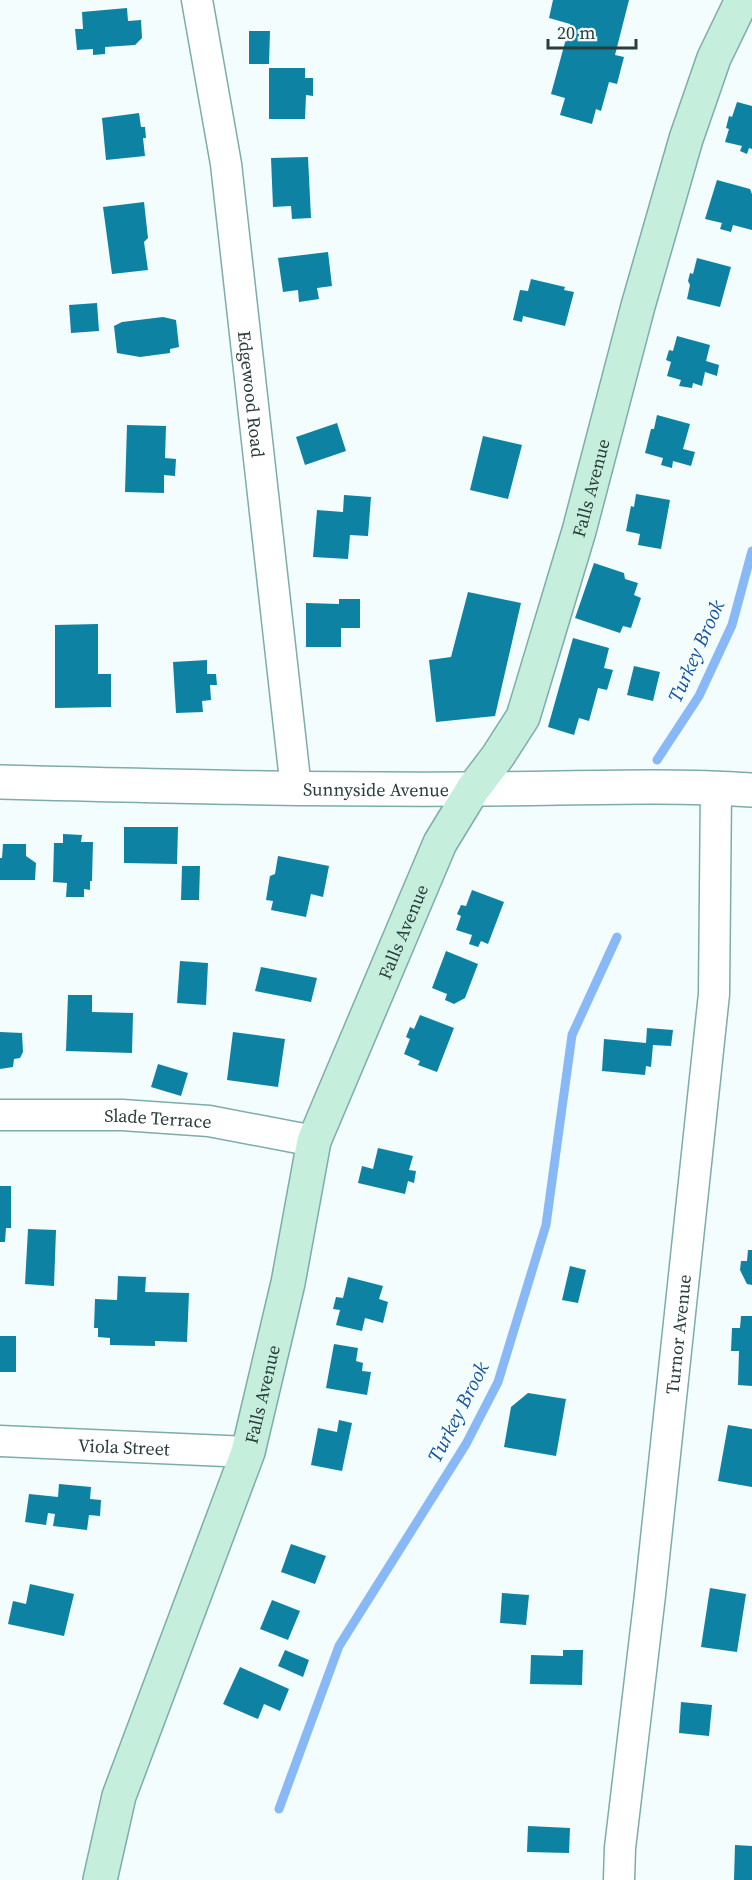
<svg xmlns="http://www.w3.org/2000/svg" width="752" height="1880" font-family="'Source Serif 4',serif">
<style>
.lines{fill:none;stroke-linecap:round;stroke-linejoin:round}
.stream{stroke:#89b8f7;stroke-width:9}
.building{fill:#0d82a3}
.minor-casing{stroke:#7dacaa;stroke-width:33}
.tertiary-casing{stroke:#7dacaa;stroke-width:36}
.secondary-casing{stroke:#7dacaa;stroke-width:36}
.minor{stroke:#fff;stroke-width:30}
.tertiary{stroke:#fff;stroke-width:33}
.secondary{stroke:#c6eedc;stroke-width:33}
.labels{text-anchor:middle;dominant-baseline:central;stroke-width:6;stroke-linejoin:round;paint-order:stroke}
.street-label{font-size:18px;fill:#293d3c;stroke:#f4fdfd}
.water-label{font-size:20px;font-style:italic;fill:#13529b;stroke:#f4fdfd}
</style>
<rect width="100%" height="100%" fill="#f4fdfd"/>
<g class="lines">
<path class="stream" d="M657 760 699 696 732 625 752 551
M279 1809 339 1646 466 1444 498 1382 546 1225 572 1035 617 937"/>
</g>
<path class="building" d="M553 0H629L615 55 624 57 617 84 609 82 601 111 596 109 592 124 560 115 565 98 551 94 570 24 549 18Z
M127 8 128 21 141 20 142 38 135 45 105 47V54L93 55V49L77 50 75 29H83L82 12Z
M249 31H270L269 64H249Z
M269 68H305V78H313V96L306 95 305 119H269Z
M737 102 752 106V149L749 148 747 154 740 151 742 146 725 142 729 129 726 128 729 116 732 117Z
M139 113 141 127H145L146 138H143L145 156 106 160 102 118Z
M308 157 311 218 292 219 291 206 273 207 271 158Z
M717 180 750 189 752 194V230L733 225 731 232 720 229 722 223 705 219Z
M144 202 148 238 144 242 148 270 112 274 103 207Z
M328 252 332 286 317 288 319 299 299 302 298 290 283 292 278 258Z
M697 258 731 267 720 307 687 299 690 285 688 281 690 273 693 274Z
M531 279 565 287 564 290 574 292 565 326 523 316 522 322 513 320 520 290 528 291Z
M97 303 99 331 71 333 69 305Z
M163 317 176 320 179 347 170 349V353L140 357 117 353 114 326 122 322Z
M677 336 710 345 706 361 719 365 717 376 705 372 702 386 693 383 692 388 679 386 681 380 667 376 671 362 666 360 669 350 673 351Z
M657 415 690 424 683 449 695 452 691 466 673 461 672 468 661 465 663 458 645 453 651 429H654Z
M337 423 346 451 305 465 296 437Z
M127 425 166 426 165 458 176 459 175 476 164 475V493L125 492Z
M483 436 522 445 508 499 470 490Z
M636 494 670 500 661 549 638 545 640 534 626 531 631 506 634 507Z
M344 495 371 497 368 536 350 535 348 559 313 557 317 510 343 512Z
M594 563 624 573 625 579 638 583 634 595 641 598 631 628 623 626 620 633 575 618Z
M468 592 521 603 495 716 436 722 429 660 451 657Z
M339 599H360V628H341V647H306V603L339 604Z
M98 624V674H111V707L55 708V625Z
M573 638 609 648 604 668 613 670 607 690 598 688 589 721 579 718 574 735 548 727Z
M207 660V674H216L217 685H210L211 700 202 701 203 712 176 713 173 662Z
M634 666 660 672 653 701 627 695Z
M124 827H178L177 864 124 863Z
M63 834 82 835 81 842H93L92 881H90V890L84 889V897H66L67 883 53 882 54 843H63Z
M3 844H26V856L36 863 35 880H0V858H2Z
M278 856 329 866 323 897 311 894 306 917 271 910 273 901 266 900 270 876 275 874Z
M182 866H200L199 900H181Z
M472 890 504 902 488 944 481 941 478 947 469 944 472 935 456 930 461 916 457 914 461 905 466 906Z
M446 951 478 964 465 998 454 1004 445 1000 447 994 432 988Z
M180 961 208 963 206 1005 177 1003Z
M261 967 317 978 311 1002 255 991Z
M68 995H92V1012L133 1013 132 1053 66 1051Z
M420 1015 454 1028 437 1072 418 1065 420 1061 404 1054 410 1039 406 1037 410 1027 414 1029Z
M647 1028 673 1030 671 1046 653 1045 651 1067 646 1066 645 1075 602 1071 604 1039 646 1043Z
M0 1032 22 1033 23 1052 20 1058 14 1059 13 1067 0 1069Z
M233 1032 285 1039 278 1087 227 1080Z
M158 1064 188 1073 181 1096 151 1087Z
M378 1148 413 1156 409 1170 416 1171 414 1183 408 1181 405 1194 358 1183 362 1166 373 1169Z
M0 1186H11V1228H6L5 1242H0Z
M28 1229 56 1230 54 1286 25 1284Z
M748 1250H752V1285L747 1284 740 1270 741 1261H747Z
M570 1266 586 1270 578 1303 562 1300Z
M118 1276 146 1277 145 1292 189 1293 187 1342 155 1341V1346L110 1345V1338L98 1337V1328H94L95 1299 117 1300Z
M348 1277 383 1286 379 1299 388 1302 383 1323 365 1318 362 1331 336 1325 340 1310 333 1309 336 1297 343 1298Z
M741 1316H752V1386L738 1385 739 1351H731L732 1328H740Z
M0 1336H16V1372H0Z
M334 1344 358 1348 356 1361 363 1363 362 1371 371 1372 367 1395 326 1388Z
M528 1393 566 1399 556 1456 504 1447 511 1407Z
M339 1420 352 1423 342 1471 311 1465 318 1428 337 1432Z
M728 1425 752 1429V1487L718 1481Z
M59 1484 91 1487 90 1499 101 1500 100 1516 89 1515 87 1530 53 1526 55 1514 48 1513 46 1525 25 1522 29 1494 58 1497Z
M291 1544 326 1556 315 1584 281 1572Z
M30 1584 74 1594 64 1636 8 1624 13 1601 26 1604Z
M710 1588 746 1594 737 1652 701 1647Z
M502 1593 529 1595 526 1625 500 1623Z
M272 1600 300 1611 288 1640 260 1629Z
M285 1650 309 1660 303 1677 278 1666Z
M563 1650H583L582 1685 530 1684 531 1655 563 1656Z
M240 1667 289 1689 280 1711 264 1704 258 1719 223 1704Z
M681 1702 712 1705 709 1736 679 1733Z
M528 1826 570 1828 569 1853 527 1852Z
M735 1845 752 1846V1880H734Z"/>
<g class="lines">
<defs>
<g id="minor">
<path id="s1" d="M197 0 226 164 296 789"/>
<path id="s2" d="M0 1115H122L209 1121 314 1141"/>
<path id="s3" d="M0 1441 248 1452"/>
<path id="s4" d="M619 1880 620 1848 650 1595 714 994 716 788"/>
</g>
<g id="tertiary">
<path id="s5" d="M0 782C157 786 314 790 471 789 565 789 658 784 752 790"/>
</g>
<g id="secondary">
<path id="s6" d="M100 1880 119 1796 248 1452 288 1283 314 1141 440 843 473 789 498 756 523 717 579 531 638 306 686 139 714 58 742 0"/>
</g>
</defs>
<use href="#minor" class="minor-casing"/>
<use href="#tertiary" class="tertiary-casing"/>
<use href="#secondary" class="secondary-casing"/>
<use href="#minor" class="minor"/>
<use href="#tertiary" class="tertiary"/>
<use href="#secondary" class="secondary"/>
</g>
<g class="labels">
<g class="street-label">
<text stroke="none"><textPath href="#s1" startOffset="398">Edgewood Road</textPath></text>
<text stroke="none"><textPath href="#s6" startOffset="1485">Falls Avenue</textPath></text>
<text stroke="none"><textPath href="#s5" startOffset="376">Sunnyside Avenue</textPath></text>
<text stroke="none"><textPath href="#s6" startOffset="999">Falls Avenue</textPath></text>
<text stroke="none"><textPath href="#s2" startOffset="158">Slade Terrace</textPath></text>
<text stroke="none"><textPath href="#s4" startOffset="549">Turnor Avenue</textPath></text>
<text stroke="none"><textPath href="#s6" startOffset="513">Falls Avenue</textPath></text>
<text stroke="none"><textPath href="#s3" startOffset="124">Viola Street</textPath></text>
</g>
<g class="water-label">
<text transform="translate(696 651) rotate(-66)">Turkey Brook</text>
<text transform="translate(458 1412) rotate(-63)">Turkey Brook</text>
</g>
</g>
<path d="M548 39v9h88v-9" fill="none" stroke="#293d3c" stroke-width="3"/>
<text x="557" y="39" font-size="18" fill="#293d3c" stroke="#f4fdfd" stroke-width="4.5" paint-order="stroke">20 m</text>
</svg>
